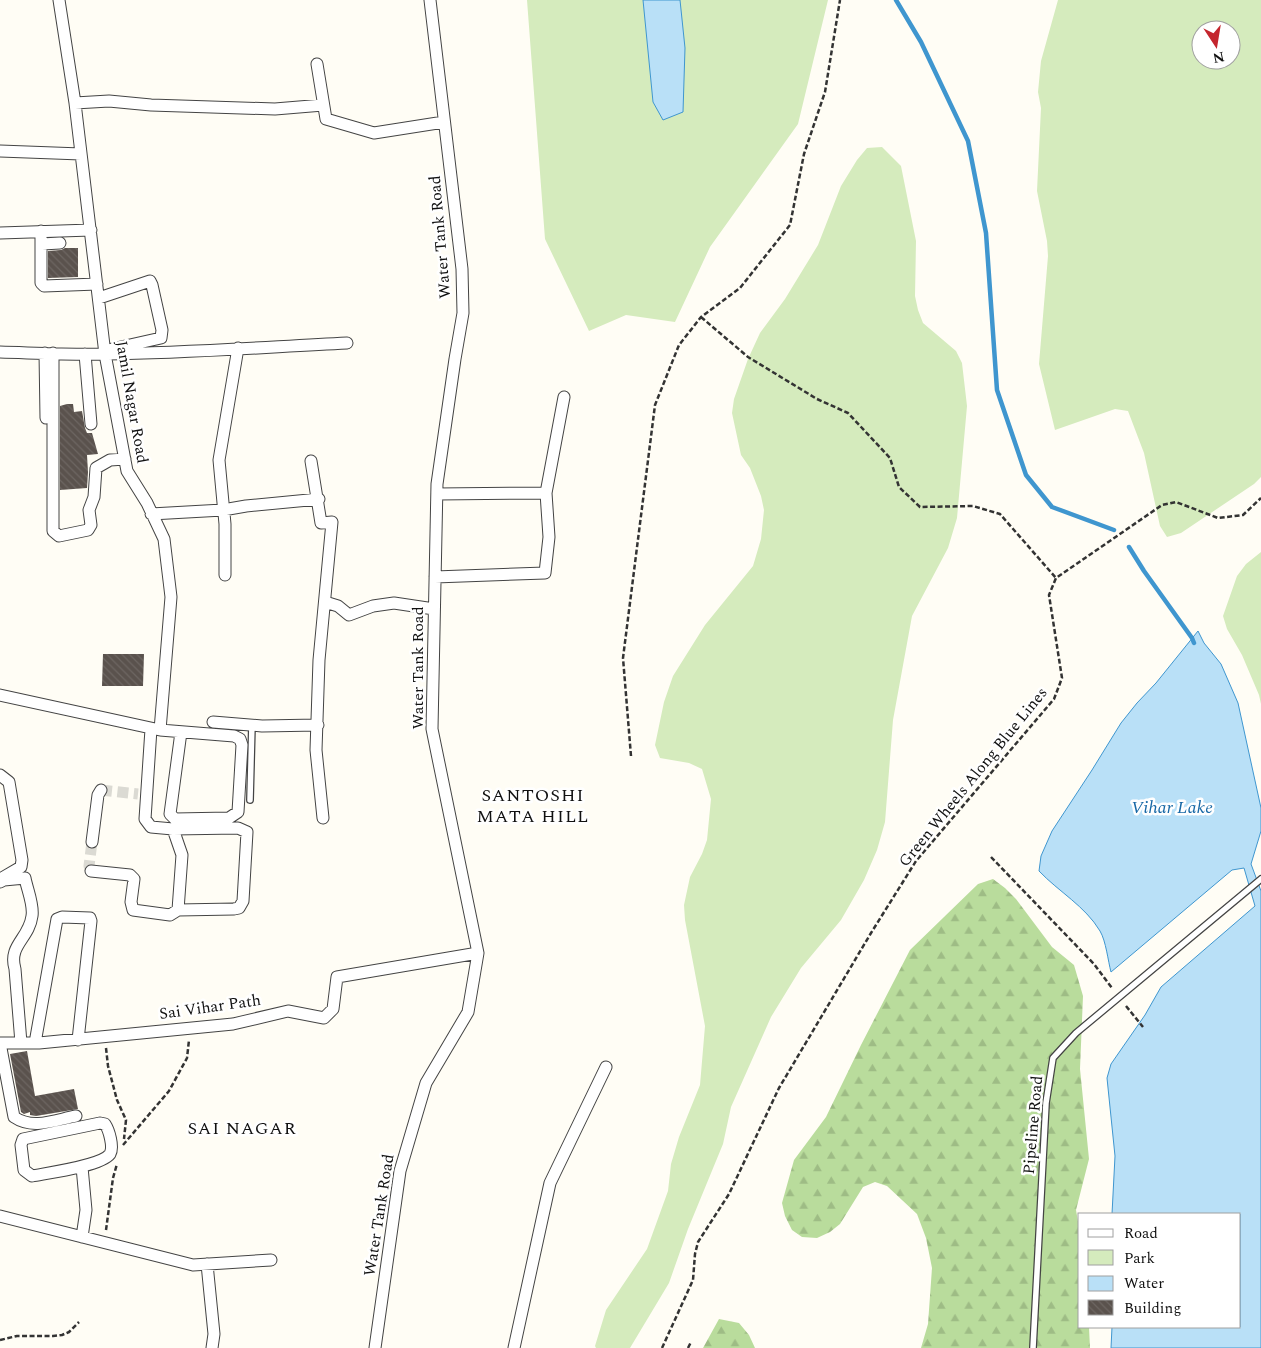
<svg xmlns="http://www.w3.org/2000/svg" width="1261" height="1348" font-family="Spectral,serif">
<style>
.green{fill:#d5ebbd;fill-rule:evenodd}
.forest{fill:url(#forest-firs)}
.water{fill:#b9e0f7;stroke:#3f96cf}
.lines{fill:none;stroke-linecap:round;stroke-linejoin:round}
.stream{stroke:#3f96cf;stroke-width:4.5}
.building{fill:url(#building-back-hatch)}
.minor-tunnel{stroke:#dbdad3;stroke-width:11;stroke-dasharray:11 5.5;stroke-linecap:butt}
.service-casing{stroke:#444;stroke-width:8}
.minor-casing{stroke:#444;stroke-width:13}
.path{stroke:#333;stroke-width:2.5;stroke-dasharray:5 2.5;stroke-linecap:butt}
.service{stroke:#fff;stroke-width:5.5}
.minor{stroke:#fff;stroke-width:11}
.labels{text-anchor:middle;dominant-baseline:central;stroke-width:5;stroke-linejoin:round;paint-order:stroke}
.street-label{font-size:16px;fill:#111;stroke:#fff}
.neighbourhood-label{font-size:18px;letter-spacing:1px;fill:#111;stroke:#fff}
.water-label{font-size:18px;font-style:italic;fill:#1768a6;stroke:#fff}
</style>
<defs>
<pattern id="forest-firs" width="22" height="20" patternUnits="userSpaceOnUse" patternTransform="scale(1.25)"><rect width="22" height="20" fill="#b9dc9c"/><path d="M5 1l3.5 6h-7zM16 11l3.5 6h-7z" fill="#9ebc85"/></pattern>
<pattern id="building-back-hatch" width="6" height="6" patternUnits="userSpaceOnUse" patternTransform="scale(1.25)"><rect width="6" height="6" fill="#5a524d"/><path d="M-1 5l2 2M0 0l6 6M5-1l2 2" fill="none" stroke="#6d6662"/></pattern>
</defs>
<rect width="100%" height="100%" fill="#fffdf5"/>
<path class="green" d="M527 0H828L798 124 710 247 675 322 626 315 589 331 545 239Z
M1058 0H1261V477L1254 484 1181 533 1167 537 1160 526 1144 453 1128 411 1115 409 1055 430 1039 364 1048 256 1047 241 1037 191 1041 108 1038 92 1041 61ZM1201 30H1231V60H1201Z
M882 147 901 166 916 241 915 296 918 310 923 323 956 351 962 363 967 406 957 518 948 548 912 616 893 720 885 822 877 850 864 880 841 920 801 968 771 1017 731 1107 723 1144 688 1229 669 1283 630 1348H596L595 1346 606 1310 647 1249 668 1191 671 1164 679 1137 700 1085 705 1026 685 920 684 905 690 877 702 854 707 840 711 799 702 769 689 763 660 758 655 745 664 702 673 676 705 625 753 566 761 539 764 510 761 496 750 468 741 455 732 413 734 399 748 359 760 333 785 299 818 245 841 186 857 160 867 148Z
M1261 552V704L1259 695 1242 655 1227 629 1223 616 1237 576 1246 564Z"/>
<path class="forest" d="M993 879 1005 888 1016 899 1052 947 1074 965 1083 996 1080 1069 1089 1159 1076 1210 1080 1233V1327H1089L1090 1348H921L928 1324 932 1268 926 1238 917 1214 887 1186 875 1182 863 1187 840 1224 830 1232 817 1238 802 1237 792 1230 785 1216 782 1203 794 1160 826 1117 861 1045 910 950 978 884Z
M719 1319 739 1323 749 1335 755 1348H703Z"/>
<path class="water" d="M643 0H680L685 48 683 112 663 120 653 102Z
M1198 631 1204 643 1221 664 1238 703 1261 808V831L1251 864 1261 891V1348H1111L1112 1327H1240V1214H1112L1115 1156 1107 1078 1111 1064 1145 1015 1161 987 1255 906 1244 868 1232 870 1111 972C1108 961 1106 941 1100 931 1085 906 1059 892 1039 871L1041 856 1052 831 1092 770 1121 723 1137 703 1156 683Z"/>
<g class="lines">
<path class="stream" d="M896 0 921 42 968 141 986 233 997 390 1026 475 1052 507 1114 530
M1129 547 1144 571 1192 638 1194 643"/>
</g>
<path class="building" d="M65 248H78V277L48 278V251L61 250Z
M67 404H73L74 412 82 411 85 428 87 433H92L98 454 87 455 88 472 87 488 60 490V406Z
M103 654H144L143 686H102Z
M27 1051 35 1096 74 1089 78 1109 36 1116 30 1115V1112L24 1114 21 1112 10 1054Z"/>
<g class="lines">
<path class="minor-tunnel" d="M101 790 138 794
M91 871 89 866 92 842"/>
<defs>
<path id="service" d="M250 800 252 724
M1033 1348 1046 1103 1053 1058 1076 1033 1261 879"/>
<path id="minor" d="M317 64 326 119 374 133 444 122
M75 103 109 101 151 105 275 109 323 105
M0 151 81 154
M41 231V283L44 286 97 284
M0 233 91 230
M42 244 60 243
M99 298 150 281 152 285 162 330 161 338 112 349
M0 352C36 353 71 355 107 354 187 353 267 347 347 343
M45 353 46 418
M53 353V531L59 536 88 530 91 525 89 510 94 497 96 468 110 460 125 459
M85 354 91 424
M311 461 321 523 332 522 319 660 316 750 323 818
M437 494 546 493
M151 514 223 510 246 506 319 499
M225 575V524L219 460 238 348
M435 577 545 573 549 537 546 493 564 397
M325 602 338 606 349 615 373 606 394 603 434 609
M0 695 160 730 171 597 164 539 147 503 127 471 105 354 75 103 59 0
M213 722 262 726 318 725
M160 730 234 736 240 739 242 745 238 812 229 818 175 819 170 814 181 732
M0 775 9 782 22 860 21 867 2 878
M173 829 182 855 178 910
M92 842 98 795 101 790
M91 871 130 875 134 879 131 902 133 910 170 915 178 910 234 909 239 908 243 901 247 832 238 828 173 829 151 827 145 819 151 729
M0 882 4 880 25 878C27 889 34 905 32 916 29 939 8 945 15 969L21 1043
M0 1043H39L233 1024 288 1011 324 1018 333 1009 337 977 478 953
M0 1043 14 1117C33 1130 55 1120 76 1116
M35 1043 57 919 62 917 90 918 91 921 78 1040
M100 1123 105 1124C109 1130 114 1147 110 1154 101 1166 47 1173 32 1176L24 1170 21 1145 23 1139Z
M0 1216 193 1265 271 1260
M82 1237 86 1210 82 1167
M207 1264 214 1334 212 1348
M375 1348 400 1171 426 1083 468 1012 478 953 432 729 437 484 455 359 463 313 462 269 430 0
M514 1348 550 1183 606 1067"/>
</defs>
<use href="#service" class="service-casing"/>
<use href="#minor" class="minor-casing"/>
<path class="path" d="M701 317 748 357 817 399 848 413 890 458 899 487 920 507 973 506 1000 514 1056 578
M631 756 623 658 655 405 679 345 701 317 740 288 790 225 804 154 825 92 840 0
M991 857 1094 964 1112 988
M1126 1006 1143 1027
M106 1048 108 1066 117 1100 126 1120 124 1139
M123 1145 169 1091 187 1058 189 1040
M106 1230 113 1178 117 1164
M0 1340 17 1336H53L62 1335 69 1332 79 1322
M662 1348 693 1280 695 1254 698 1242 729 1194 779 1088 871 933 916 861 1054 699 1062 678 1049 595 1056 578 1162 505 1176 502 1218 518 1243 515 1261 498
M688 1348 691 1342"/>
<use href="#service" class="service"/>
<use href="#minor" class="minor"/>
</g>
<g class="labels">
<g class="street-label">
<text transform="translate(440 237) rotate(-95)">Water Tank Road</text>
<text transform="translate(132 402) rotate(80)">Jamil Nagar Road</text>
<text transform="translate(418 668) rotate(-90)">Water Tank Road</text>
<text transform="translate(973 777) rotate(-51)">Green Wheels Along Blue Lines</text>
<text transform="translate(210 1007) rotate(-8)">Sai Vihar Path</text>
<text transform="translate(1033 1125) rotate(-85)">Pipeline Road</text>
<text transform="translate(379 1215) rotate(-81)">Water Tank Road</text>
</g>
<g class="neighbourhood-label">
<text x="533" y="795">SANTOSHI<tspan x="533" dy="21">MATA HILL</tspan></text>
<text x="242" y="1128">SAI NAGAR</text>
</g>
<g class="water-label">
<text x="1172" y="807">Vihar Lake</text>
</g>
</g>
<rect x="1078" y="1213" width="162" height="115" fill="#ffffff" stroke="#a0a0a0"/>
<rect x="1088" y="1229" width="25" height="8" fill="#ffffff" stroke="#a0a0a0"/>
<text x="1124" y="1238" font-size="15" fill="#111111">Road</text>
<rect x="1088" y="1250" width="25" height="15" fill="#d5ebbd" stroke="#a0a0a0"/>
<text x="1124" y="1263" font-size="15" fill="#111111">Park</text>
<rect x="1088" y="1276" width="25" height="15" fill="#b9e0f7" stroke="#a0a0a0"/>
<text x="1124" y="1288" font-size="15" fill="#111111">Water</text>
<rect x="1088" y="1300" width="25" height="15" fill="url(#building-back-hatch)" stroke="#a0a0a0"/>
<text x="1124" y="1313" font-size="15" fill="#111111">Building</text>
<g transform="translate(1216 45) rotate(168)"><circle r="24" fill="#ffffff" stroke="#a0a0a0"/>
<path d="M0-4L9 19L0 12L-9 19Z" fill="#c4262e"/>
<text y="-8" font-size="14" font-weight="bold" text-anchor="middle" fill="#111111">N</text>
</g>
</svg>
